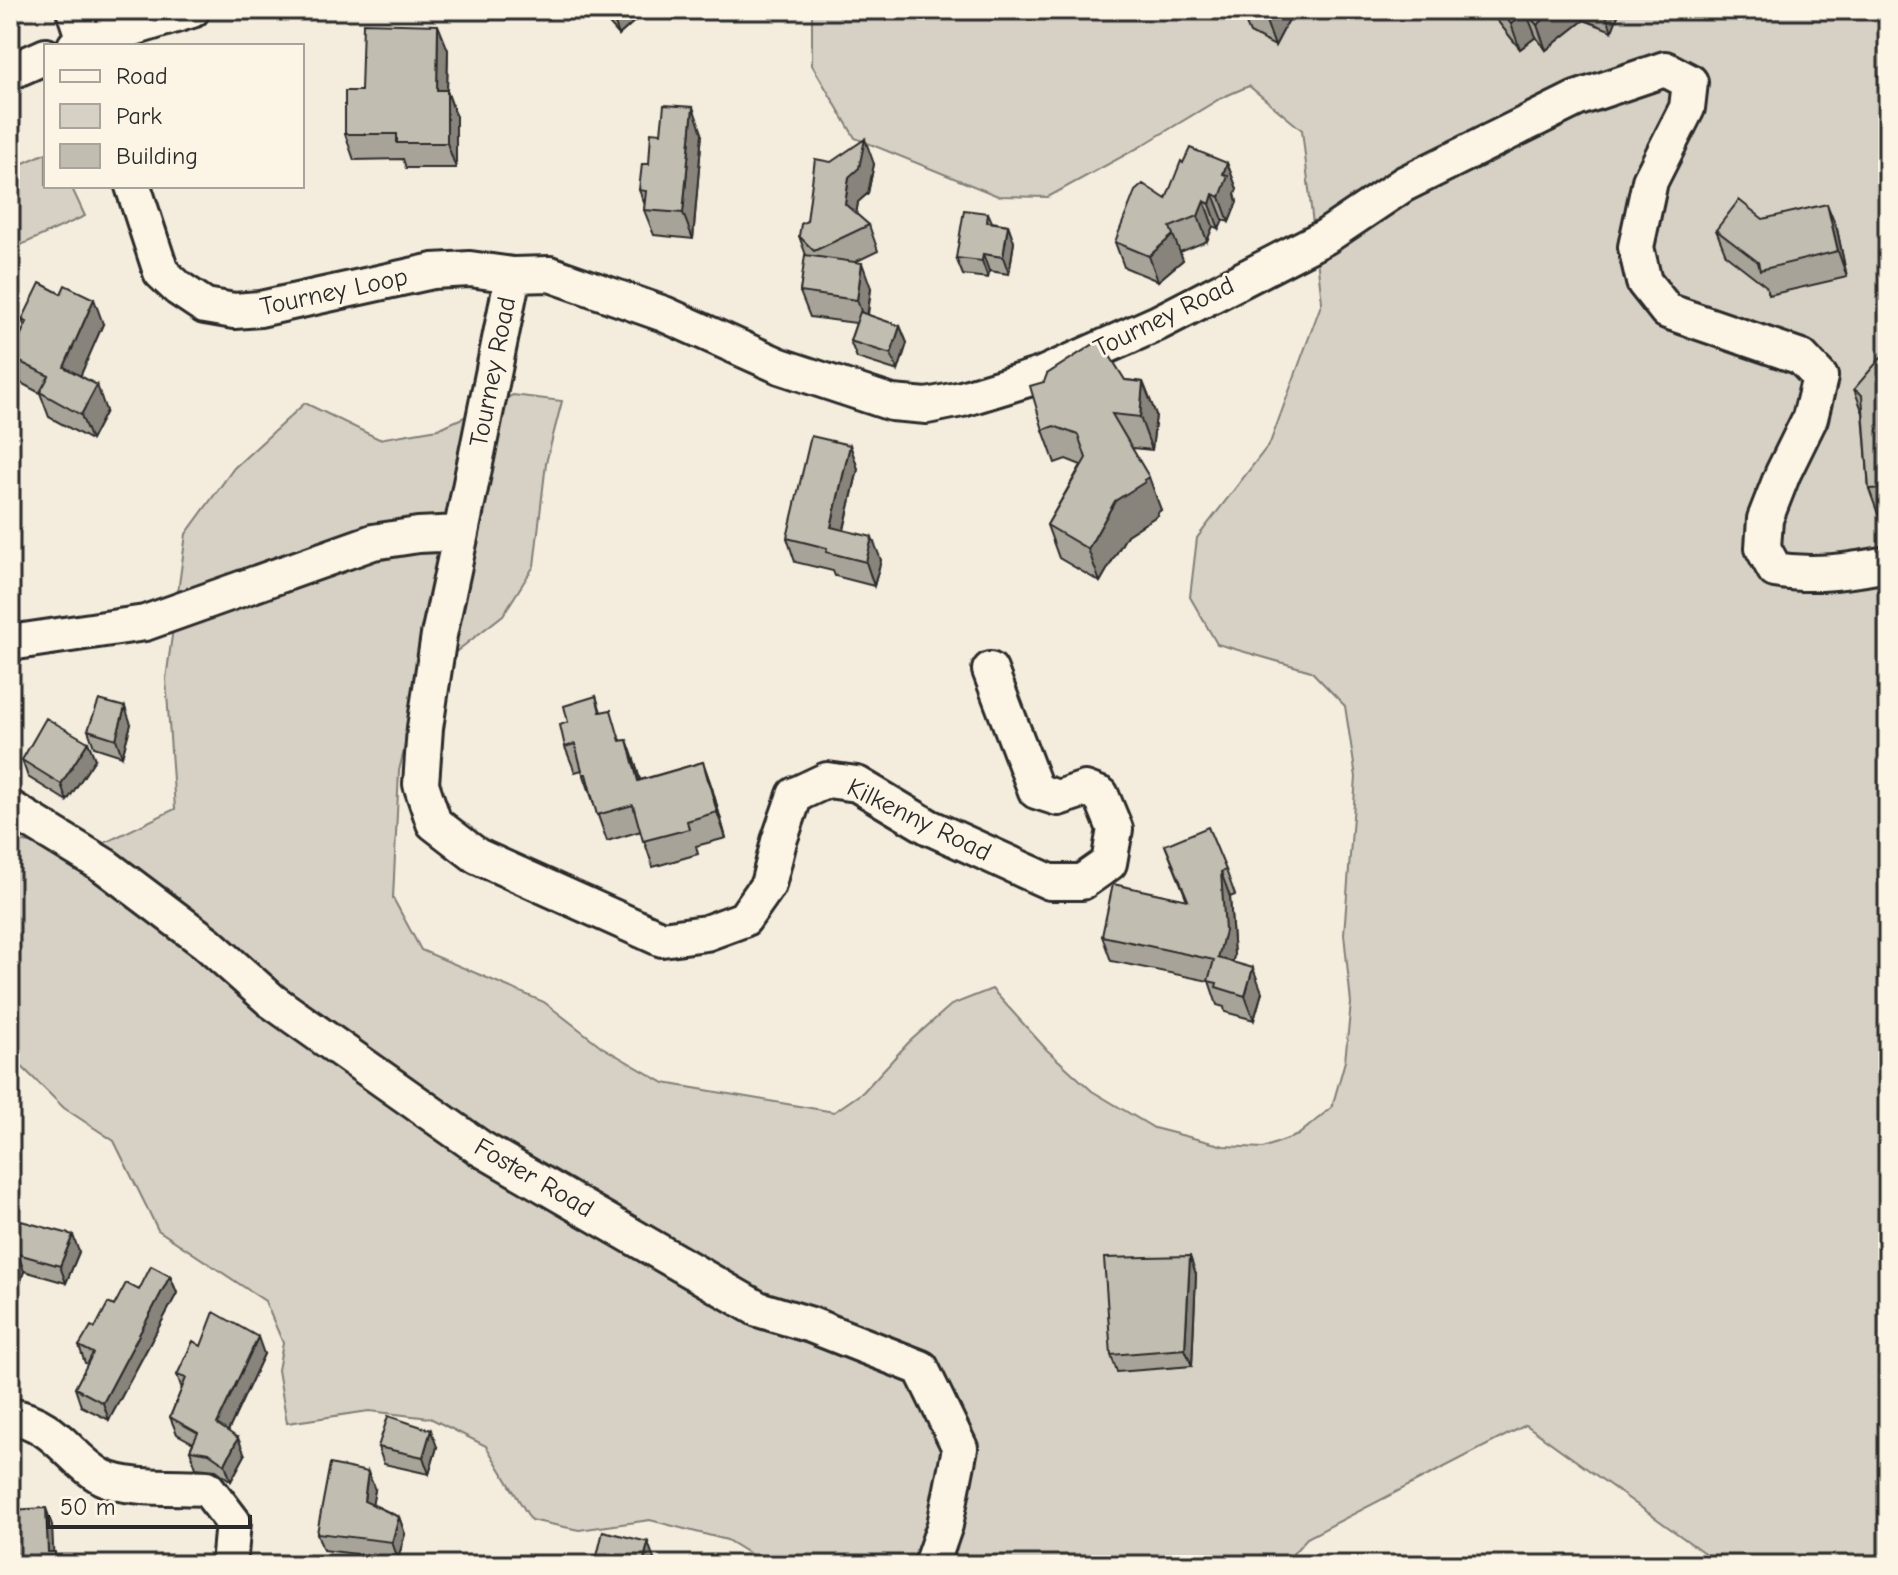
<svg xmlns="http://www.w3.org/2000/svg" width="1898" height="1575" font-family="'Comic Neue',sans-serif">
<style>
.green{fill:#d6d1c4;stroke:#807e78;stroke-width:2}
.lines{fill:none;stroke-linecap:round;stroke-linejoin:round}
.minor-casing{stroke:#2b2b2b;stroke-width:40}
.minor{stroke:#fcf5e5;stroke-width:34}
.wall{fill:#a7a398;stroke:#2b2b2b;stroke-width:2}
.shaded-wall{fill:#88847c;stroke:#2b2b2b;stroke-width:2}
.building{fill:#c2bdb1;stroke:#2b2b2b;stroke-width:2}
.labels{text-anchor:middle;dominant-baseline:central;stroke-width:6;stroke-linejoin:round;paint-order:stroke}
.street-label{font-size:26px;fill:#2b2b2b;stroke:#fcf5e5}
</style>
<rect width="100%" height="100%" fill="#f4edde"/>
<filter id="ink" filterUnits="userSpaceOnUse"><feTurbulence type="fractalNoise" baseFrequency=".0125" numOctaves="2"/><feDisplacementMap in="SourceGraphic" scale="16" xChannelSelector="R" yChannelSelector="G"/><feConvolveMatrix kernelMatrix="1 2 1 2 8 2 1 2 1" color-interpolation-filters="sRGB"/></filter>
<g filter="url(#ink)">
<path class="green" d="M812 10H1888V1565H1721L1526 1425 1307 1538 1283 1565H768L727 1540 650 1520 579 1530 531 1520 486 1446 430 1418 369 1411 287 1423 278 1370 283 1343 265 1301 158 1230 114 1141 64 1108 10 1055V834L17 841 88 851 175 809 166 679 186 534 234 468 305 403 379 439 438 429 513 395 562 401 546 463 534 566 503 615 421 679 399 771 393 898 421 950 544 1002 602 1047 664 1083 834 1112 863 1092 909 1042 951 1005 992 989 1047 1050 1092 1091 1154 1128 1224 1146 1263 1148 1298 1135 1332 1107 1345 1061 1351 1003 1344 934 1356 777 1345 706 1311 671 1217 644 1190 597 1197 538 1270 443 1322 302 1302 130 1249 86 1221 98 1138 148 1048 197 998 196 855 138 812 65Z
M46 153V186H71L85 216 10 250V169Z"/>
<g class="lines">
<defs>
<path id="minor" d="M74 10 86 46
M75 46 192 10
M10 72 46 56
M133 186 161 272 178 288 205 306 234 311 260 309 433 271 470 269 513 275 550 274 664 314 780 366 892 403 927 406 962 399 1041 375 1158 323 1325 237 1404 184 1576 99 1665 69 1690 82 1687 108 1650 181 1636 247 1644 282 1667 311 1801 357 1820 377 1810 418 1783 473 1765 519 1763 548 1775 570C1814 577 1849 571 1888 564
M461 533 439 635 425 728 421 784 434 823 477 856 662 939 706 933 744 919 768 885 779 841 795 795 827 780 857 784 929 827 1050 882H1082L1109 863 1115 829 1101 795 1085 789 1058 798 1036 791 990 670
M10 643 145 623 373 542 418 535 461 533 513 275
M10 808 105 866 207 943 272 1001 480 1148 758 1309 811 1325 921 1368 960 1448 945 1525 931 1565
M10 1416C57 1424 67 1457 102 1477 128 1490 178 1486 207 1488L233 1522 229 1565"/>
</defs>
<use href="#minor" class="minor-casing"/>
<use href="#minor" class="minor"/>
</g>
<path class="wall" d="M597 10H647L619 35Z
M1234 10H1294L1275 46 1250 33 1244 19 1235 14Z
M1492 10H1620L1612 31 1584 20 1546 50 1536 37 1520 49 1495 18Z
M448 50 447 91 456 116V168H406L403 159 354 160 345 134 361 91Z
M661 133H702L693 239 654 235 644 210 645 205 639 190Z
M831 162 874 164 868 193 858 202 856 214 869 225 878 251 855 262 871 288 868 315 900 326 907 343 898 371 857 358 850 341 856 323 810 317 800 292 806 255 799 236 807 221Z
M1183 163H1227L1237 189 1235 194 1237 202 1229 222 1223 220 1219 229 1213 226 1207 241 1180 252 1183 260 1158 281 1124 267 1115 242 1166 199Z
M988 213 992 222 1008 225 1014 242 1009 274 989 271 988 278 963 275 956 258Z
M1763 219 1837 229 1847 277 1769 295 1766 286 1726 255 1716 230Z
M22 320 103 324 80 376 106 411 91 440 49 417 40 393 19 382 10 357 25 327Z
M1888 356V513L1878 514 1869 489 1863 413 1854 389Z
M1125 380 1143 382 1156 415 1152 450 1132 448 1161 510 1157 513 1158 515 1127 535 1100 582 1059 558 1047 525 1081 465 1066 459 1055 463 1043 430 1044 382Z
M850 445 858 469 844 530 881 560 874 586 835 576 833 571 795 562 787 538Z
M596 696 601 712 622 741 627 740 640 780 703 762 712 788 726 838 696 846 698 854 653 867 641 831 607 841 582 770 575 772 565 747 568 722Z
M131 724 122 756 94 747 88 730Z
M95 759 67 801 28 777 22 760Z
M1165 845 1226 870 1235 895 1230 897 1234 956 1232 962 1262 992 1254 1020 1225 1012 1224 1007 1217 1005 1209 981 1111 961 1102 936 1187 900Z
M10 1218 79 1252 66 1283 24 1271 16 1297 10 1295Z
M1196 1274 1192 1366 1117 1372 1111 1355Z
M170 1276 177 1293 109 1420 81 1406 75 1388 88 1364 85 1363 79 1346 114 1306 139 1290Z
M201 1346 264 1354 228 1431 245 1455 231 1481 216 1470 196 1468 190 1450 193 1443 177 1434 170 1417 182 1389 177 1375Z
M378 1447H437L429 1474 384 1464Z
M375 1490 372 1504 399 1517 405 1534 398 1559 323 1550 317 1533Z"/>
<path class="shaded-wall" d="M610 10H647L619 35Z
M1271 10H1294L1275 46 1266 21Z
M1555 10H1580L1584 20 1546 50 1537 25Z
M1604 10H1620L1612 31Z
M1526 12 1536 37 1520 49 1511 24Z
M438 25 448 50 447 91 456 116V168L447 143 437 90Z
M693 107 702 133 693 239 683 213Z
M865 139 874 164 868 193 858 202 854 229 845 204 849 177Z
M1227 163 1237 189 1235 194 1237 202 1229 222 1220 197 1223 174Z
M1213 194 1223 220 1219 229 1210 204Z
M1204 201 1213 226 1207 241 1198 216Z
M1827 204 1837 229 1847 277 1838 251Z
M1008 225 1014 242 1009 274 1003 257Z
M1173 235 1183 260 1158 281 1149 256Z
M983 254 989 271 988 278 982 261Z
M862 263 871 288 866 325 857 300Z
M94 299 103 324 73 393 64 367Z
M900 326 907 343 898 371 891 354Z
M1143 382 1156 415 1152 450 1140 417Z
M97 385 106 411 91 440 81 415Z
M850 445 858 469 839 550 831 527Z
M1149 477 1161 510 1157 513 1158 515 1127 535 1100 582 1088 549 1115 501Z
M872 537 881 560 874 586 866 562Z
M125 707 131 724 122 756 116 739Z
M627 740 636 765 647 806 638 781Z
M88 742 95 759 67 801 61 784Z
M703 762 712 788 726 838 717 812Z
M1221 872 1230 897 1234 956 1227 983 1218 958Z
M1253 968 1262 992 1254 1020 1245 996Z
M73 1235 79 1252 66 1283 60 1266Z
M18 1254 24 1271 16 1297 10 1279Z
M1190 1256 1196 1274 1192 1366 1185 1349Z
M170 1276 177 1293 109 1420 103 1403Z
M258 1337 264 1354 223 1442 217 1424Z
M431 1430 437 1447 429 1474 423 1457Z
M238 1438 245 1455 231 1481 225 1464Z
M368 1472 375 1490 370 1518 364 1501Z
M46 1508 52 1525 54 1565 48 1552Z
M399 1517 405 1534 398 1559 392 1542Z
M648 1542 654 1559 653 1565H643Z"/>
<path class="building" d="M1245 10H1271L1266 21Z
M1500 10H1555L1537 25 1526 12 1511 24Z
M363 23 438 25 437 90H447V143H397V134H345V91H361Z
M664 105 693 107 683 213 644 210 646 191 639 190 642 164H649L651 132 661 133Z
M865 139 859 168 849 177 845 204 869 225 814 251 799 236 801 224 807 221 815 159 831 162Z
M1190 148 1227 163 1223 174 1228 176 1220 197 1213 194 1210 204 1204 201 1198 216 1170 227 1173 235 1149 256 1115 242 1135 191 1143 184 1166 199 1181 161 1183 163Z
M1739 200 1763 219 1827 204 1838 251 1760 270 1758 262 1716 230Z
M964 210 988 213 987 222 1008 225 1003 257 983 254 982 261 956 258Z
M805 255 862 263 857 300 800 292Z
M40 283 61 294 65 285 94 299 64 367 97 385 81 415 40 392 49 376 10 357 27 322 22 320Z
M860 312 900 326 891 354 850 341Z
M1100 340 1125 380 1143 382 1140 417 1112 414 1149 477 1144 480 1145 482 1115 501 1088 549 1047 525 1086 458 1078 435 1054 426 1043 430 1030 386 1044 382 1047 374Z
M1884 354 1887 357 1888 356V488L1869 489 1862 395 1854 389Z
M811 436 850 445 831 527 872 537 866 562 826 552 827 548 787 538Z
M596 696 600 712 611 710 620 741 627 740 638 781 703 762 717 812 687 821 689 829 643 841 633 805 597 815 586 774H583L575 744 565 747 560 725 568 722 564 706Z
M99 700 125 707 116 739 88 730Z
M46 718 88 742 61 784 22 760Z
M1208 827 1226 870 1221 872 1225 931 1218 958 1253 968 1245 996 1216 987 1217 983 1208 981 1214 960 1102 936 1113 884 1188 900 1165 845Z
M10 1218 73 1235 60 1266 18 1254 10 1279Z
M1190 1256 1185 1349 1111 1355 1104 1258Z
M151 1266 170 1276 103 1403 75 1388 93 1353 79 1346 91 1326 95 1328 108 1303 114 1306 126 1283 139 1290Z
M214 1312 258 1337 217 1424 238 1438 225 1464 209 1453 190 1450 198 1433 170 1417 186 1378 177 1375 193 1341 201 1346Z
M388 1416 431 1430 423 1457 378 1447Z
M330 1464 368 1472 364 1501 399 1517 392 1542 317 1533Z
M46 1508 48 1552H55V1565H10V1510Z
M603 1531 648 1542 643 1565H595Z"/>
</g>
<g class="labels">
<g class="street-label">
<text transform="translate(334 292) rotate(-12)">Tourney Loop</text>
<text transform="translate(1164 317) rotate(-26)">Tourney Road</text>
<text transform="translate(493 372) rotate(-79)">Tourney Road</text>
<text transform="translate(919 820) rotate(26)">Kilkenny Road</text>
<text transform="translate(534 1178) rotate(30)">Foster Road</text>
</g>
</g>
<rect width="1898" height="1575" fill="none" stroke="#fcf5e5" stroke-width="40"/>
<rect x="20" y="20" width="1858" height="1535" fill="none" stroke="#2b2b2b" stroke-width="3" filter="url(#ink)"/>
<rect x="44" y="44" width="260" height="144" fill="#fcf5e5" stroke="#a8a49b" stroke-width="2"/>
<rect x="60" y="70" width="40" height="12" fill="#fcf5e5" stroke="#a8a49b" stroke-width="2"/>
<text x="116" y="84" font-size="24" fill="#2b2b2b">Road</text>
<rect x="60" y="104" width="40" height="24" fill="#d6d1c4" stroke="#a8a49b" stroke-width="2"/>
<text x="116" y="124" font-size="24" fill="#2b2b2b">Park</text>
<rect x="60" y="144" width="40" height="24" fill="#c2bdb1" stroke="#a8a49b" stroke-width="2"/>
<text x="116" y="164" font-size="24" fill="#2b2b2b">Building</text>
<path d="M48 1515v12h202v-12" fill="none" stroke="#2b2b2b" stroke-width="4"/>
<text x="60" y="1515" font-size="24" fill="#2b2b2b" stroke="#fcf5e5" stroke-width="6" paint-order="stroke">50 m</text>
</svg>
